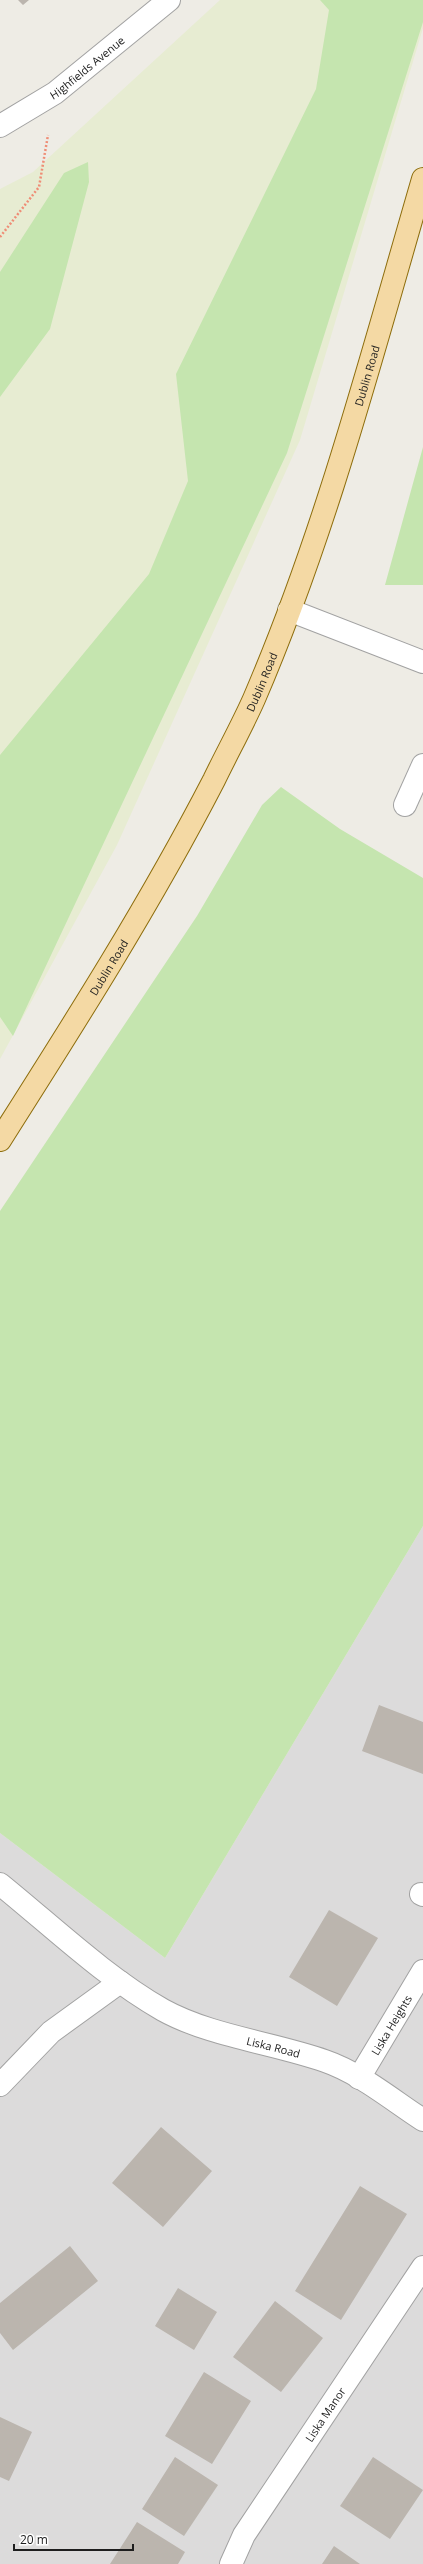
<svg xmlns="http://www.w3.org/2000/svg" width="423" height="2564" font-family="'Open Sans',sans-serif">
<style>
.residential{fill:#dcdbdb}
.farmland{fill:#e7ecd2}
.grass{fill:#c5e5af}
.building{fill:#bbb5ae}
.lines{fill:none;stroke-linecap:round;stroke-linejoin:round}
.minor-casing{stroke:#a2a2a2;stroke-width:24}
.major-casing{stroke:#8d6d0c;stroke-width:24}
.path{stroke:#ef8d76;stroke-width:2.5;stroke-dasharray:2 2;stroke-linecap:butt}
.minor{stroke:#fff;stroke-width:22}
.major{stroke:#f4d9a4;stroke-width:22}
.labels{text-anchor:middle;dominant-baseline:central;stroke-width:3;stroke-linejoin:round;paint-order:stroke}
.street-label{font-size:11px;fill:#1e1e1e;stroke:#fff}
</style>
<rect width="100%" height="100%" fill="#eeece5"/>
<path class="residential" d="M423 1526V2564H0V1833L165 1958Z"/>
<path class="farmland" d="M220 0H423V28L300 440 117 845 0 1059V189L33 172Z"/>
<path class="grass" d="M320 0H423V22L287 453 13 1036 0 1017V755L149 574 188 481 176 374 316 89 329 10Z
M88 162 89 182 50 329 0 397V272L64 173Z
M423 447V585H385Z
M281 787 340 829 423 878V1526L165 1958 0 1833V1211L197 916 262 805Z"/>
<path class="building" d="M18 0H29L23 5Z
M379 1705 423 1722V1774L362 1751Z
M329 1910 378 1938 337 2006 289 1977Z
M161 2127 212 2171 163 2227 112 2183Z
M360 2186 407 2214 341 2320 295 2291Z
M70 2246 98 2281 13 2350 0 2333V2303Z
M178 2288 217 2312 194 2350 155 2326Z
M275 2301 323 2338 281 2392 233 2357Z
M204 2372 251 2401 212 2464 165 2436Z
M0 2417 32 2432 9 2481 0 2477Z
M175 2457 218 2485 184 2536 142 2509Z
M373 2457 423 2490 390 2539 340 2506Z
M137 2522 185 2552 178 2564H110Z
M334 2546 360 2564H322Z"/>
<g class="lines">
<defs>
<g id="minor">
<path id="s1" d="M0 126 55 93 169 0"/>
<path d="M289 610 423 662"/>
<path d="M405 805 423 765"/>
<path id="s2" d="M0 1884C52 1926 105 1977 163 2010 210 2036 274 2043 325 2061 360 2073 392 2100 423 2120"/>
<path d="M421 1894 423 1895"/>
<path id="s3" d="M359 2078 423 1971"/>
<path d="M0 2085 51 2032 120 1982"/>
<path id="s4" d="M231 2564 244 2535 423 2267"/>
</g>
<g id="major">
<path id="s5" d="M0 1140C75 1022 150 904 214 780 227 753 242 726 254 699 326 532 372 354 423 179"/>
</g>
</defs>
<use href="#minor" class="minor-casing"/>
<use href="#major" class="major-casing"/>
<path class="path" d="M0 237 39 187 48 135"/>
<use href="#minor" class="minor"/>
<use href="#major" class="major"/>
</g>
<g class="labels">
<g class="street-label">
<text stroke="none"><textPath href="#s1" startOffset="105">Highfields Avenue</textPath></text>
<text stroke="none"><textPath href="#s5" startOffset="852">Dublin Road</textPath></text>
<text stroke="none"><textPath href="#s5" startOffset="528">Dublin Road</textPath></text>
<text stroke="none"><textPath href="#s5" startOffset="204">Dublin Road</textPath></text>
<text stroke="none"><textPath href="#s3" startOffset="62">Liska Heights</textPath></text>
<text stroke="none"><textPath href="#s2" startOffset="323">Liska Road</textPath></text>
<text stroke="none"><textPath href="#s4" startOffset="177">Liska Manor</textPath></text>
</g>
</g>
<path d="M14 2544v6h119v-6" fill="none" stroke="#1e1e1e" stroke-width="2"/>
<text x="20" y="2544" font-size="12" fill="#1e1e1e" stroke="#ffffff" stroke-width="3" paint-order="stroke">20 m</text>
</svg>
